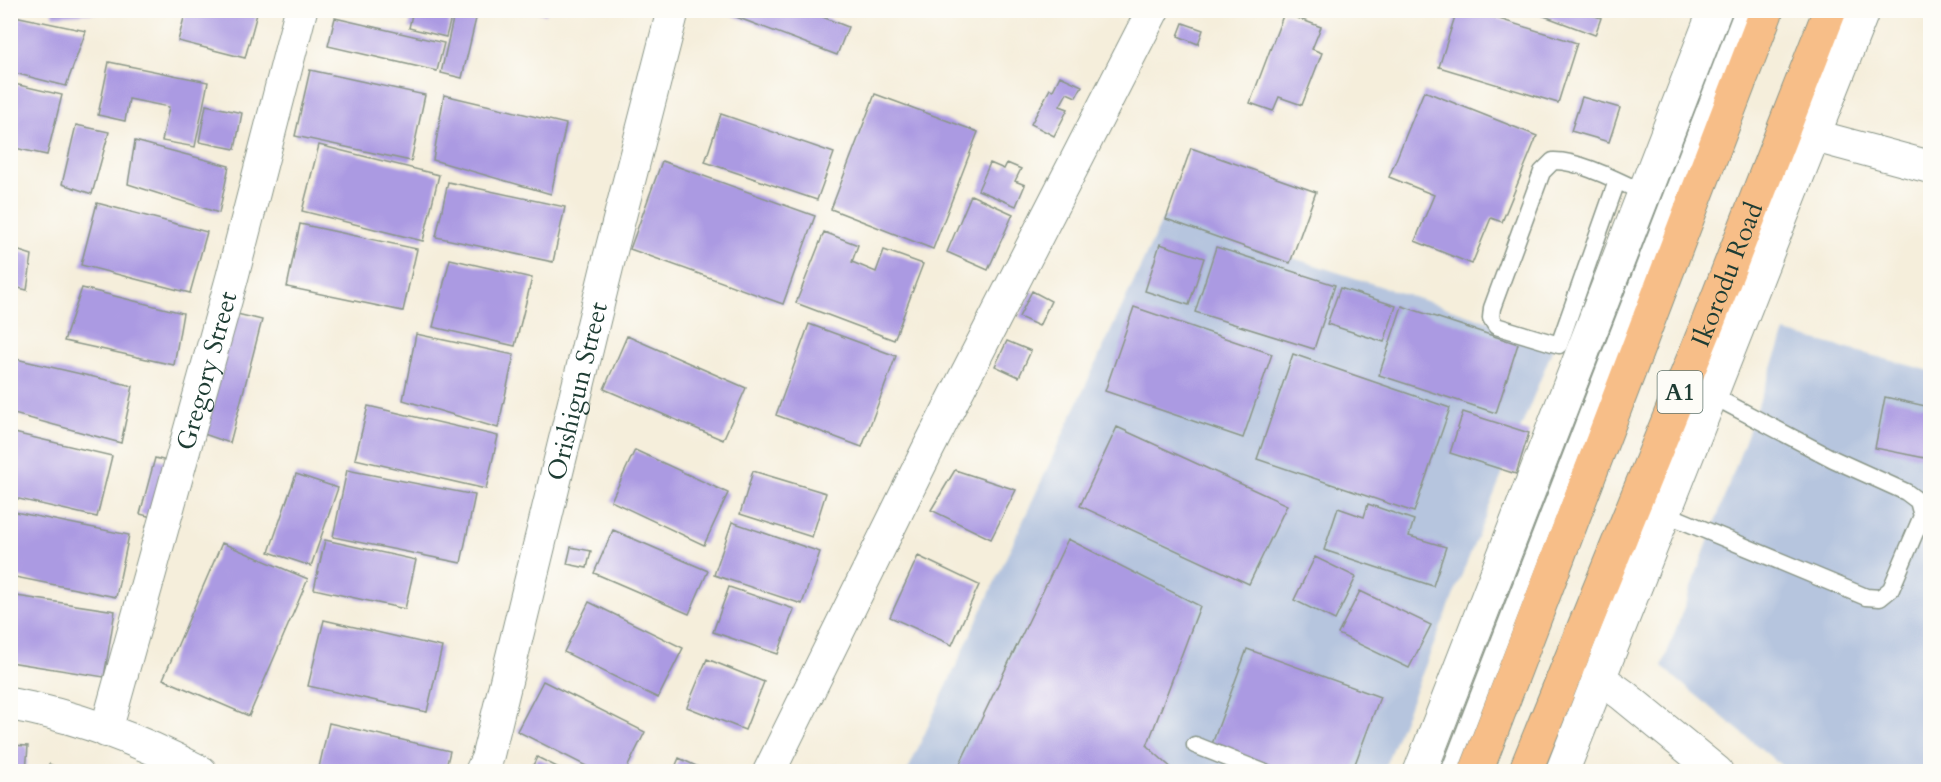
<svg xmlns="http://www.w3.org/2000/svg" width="1941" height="782" font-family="Cardo,serif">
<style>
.industrial{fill:#b6c5de}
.building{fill:#ab9ae2}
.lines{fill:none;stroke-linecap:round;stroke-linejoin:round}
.service-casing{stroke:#8a9688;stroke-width:19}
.minor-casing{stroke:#8a9688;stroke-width:34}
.tertiary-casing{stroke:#8a9688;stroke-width:35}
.motorway-casing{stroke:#8a9688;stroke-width:35}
.service{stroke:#fff;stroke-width:16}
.minor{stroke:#fff;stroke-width:32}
.tertiary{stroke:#fff;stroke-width:33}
.motorway{stroke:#f7be88;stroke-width:33}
.labels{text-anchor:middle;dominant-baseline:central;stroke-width:4.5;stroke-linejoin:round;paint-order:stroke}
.shield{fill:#fdfcf7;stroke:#62766e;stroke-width:1.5}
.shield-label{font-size:24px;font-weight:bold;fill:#1f3d34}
.street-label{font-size:26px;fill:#1f3d34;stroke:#fdfcf7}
</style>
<rect width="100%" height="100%" fill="#fdfcf7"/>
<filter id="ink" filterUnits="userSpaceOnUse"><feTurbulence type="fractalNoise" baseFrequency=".0167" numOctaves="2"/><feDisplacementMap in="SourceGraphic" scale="12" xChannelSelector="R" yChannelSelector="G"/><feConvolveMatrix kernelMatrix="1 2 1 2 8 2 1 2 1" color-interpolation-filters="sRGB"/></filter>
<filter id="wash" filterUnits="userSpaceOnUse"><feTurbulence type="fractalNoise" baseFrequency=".008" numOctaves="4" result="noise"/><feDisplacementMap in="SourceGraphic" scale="24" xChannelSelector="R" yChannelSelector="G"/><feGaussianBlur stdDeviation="1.35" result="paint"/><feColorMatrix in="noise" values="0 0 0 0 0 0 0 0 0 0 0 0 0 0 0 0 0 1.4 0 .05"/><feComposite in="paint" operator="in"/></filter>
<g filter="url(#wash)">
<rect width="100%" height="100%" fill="#f5eedb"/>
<path class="industrial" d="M1164 216 1555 343 1383 771 907 772Z
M1785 332 1930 371V771H1788L1662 667Z"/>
<g id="blocks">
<path class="building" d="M51 10H97V13L53 16Z
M186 10H258L245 58 178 41Z
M413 10H453L446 37 409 28Z
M455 10H478L462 78 441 73Z
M532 10H547L546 15Z
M733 10H805L848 27 837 55 731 15Z
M1457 10H1470L1577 43 1558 103 1439 67Z
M1528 10H1594L1592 15 1601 18 1595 35Z
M1284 13 1321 27 1312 49 1322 53 1302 105 1279 97 1273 111 1250 103Z
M10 15 86 31 66 86 10 72Z
M335 18 444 43 437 71 328 46Z
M1183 23 1203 30 1198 44 1178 36Z
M109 62 208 82 195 147 162 141 169 107 129 99 125 121 98 115Z
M310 70 425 95 411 161 295 136Z
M1060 76 1082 86 1076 97 1067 93 1060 106 1068 109 1054 136 1031 124 1050 89 1053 90Z
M10 83 62 95 47 155 10 147Z
M1424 91 1537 136 1502 222 1491 218 1472 264 1415 241 1434 195 1389 177Z
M875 94 978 132 933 249 831 209Z
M444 95 566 124 551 194 433 160Z
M1582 97 1620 108 1609 142 1571 131Z
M206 105 242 113 235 149 199 142Z
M721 114 834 153 817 200 705 162Z
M76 125 109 132 92 194 62 184Z
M135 141 229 166 219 213 128 184Z
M319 145 439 175 423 241 302 211Z
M1191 148 1316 192 1290 263 1166 219Z
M662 161 815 216 783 304 630 249Z
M990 163 1004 169 1007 163 1021 169 1015 181 1025 185 1016 206 978 190Z
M448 182 565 207 553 262 436 237Z
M971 195 1013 214 988 270 947 252Z
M97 203 207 232 190 293 81 265Z
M300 224 417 249 403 311 287 287Z
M824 232 858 245 852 262 876 272 884 250 923 264 894 340 796 303Z
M1160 244 1204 258 1189 305 1145 291Z
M1216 247 1335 285 1314 349 1195 312Z
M10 248 32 255 27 290 10 286Z
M450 259 532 278 515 346 433 327Z
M82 288 183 313 174 365 64 341Z
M1340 288 1396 306 1384 342 1327 324Z
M1032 291 1051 301 1039 326 1019 317Z
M1402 306 1518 344 1496 413 1379 375Z
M1134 307 1272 354 1243 438 1105 391Z
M233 313 262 320 230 443 204 434Z
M809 324 896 356 862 447 776 415Z
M416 334 514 355 498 428 403 400Z
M627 336 746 388 723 440 604 389Z
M1007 341 1031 351 1019 377 995 366Z
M1293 354 1450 408 1414 512 1257 459Z
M16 359 133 386 121 443 10 413V381Z
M1885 397 1930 407V459L1875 448Z
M368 406 498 436 486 489 355 459Z
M1463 412 1529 433 1516 474 1450 453Z
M1117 427 1287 505 1249 584 1080 506Z
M10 432 112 456 97 517 10 497Z
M635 450 728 493 704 545 611 501Z
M155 458 175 463 160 519 140 514Z
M347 470 475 495 461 563 333 537Z
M955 470 1016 490 991 539 931 510Z
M753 471 826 493 812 537 740 514Z
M296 474 338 488 311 566 269 552Z
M1368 504 1414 520 1409 536 1446 547 1433 586 1324 550 1338 508 1364 517Z
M10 511 129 535 116 597 10 576Z
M732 522 820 552 802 604 714 575Z
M613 530 708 571 689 614 594 573Z
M1068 539 1200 606 1147 746 1176 772H956Z
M325 540 416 560 405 609 314 589Z
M222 543 308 579 249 716 163 679Z
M571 547 591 551 587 568 567 564Z
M918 556 979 585 952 645 890 617Z
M1315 557 1356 577 1335 620 1294 600Z
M729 587 794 609 778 654 713 632Z
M1360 591 1431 625 1409 668 1338 634Z
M10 595 115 611 104 677 10 662Z
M589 602 683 648 658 698 564 652Z
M324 620 442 647 427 712 308 686Z
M1247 649 1380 697 1352 772H1287L1212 744Z
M707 659 764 682 745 730 687 707Z
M543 681 645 732 625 772H598L517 731Z
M329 723 450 751 445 772H318Z
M10 745 28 746 26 772H10Z
M537 757 567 772H530Z
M679 758 709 772H673Z
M49 764 67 772H46Z"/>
</g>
</g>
<g filter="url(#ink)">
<use href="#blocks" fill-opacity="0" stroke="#8a9688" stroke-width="1.5"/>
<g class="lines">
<defs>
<path id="service" d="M1617 181 1559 345 1496 326 1491 318 1492 308 1542 172 1553 161C1579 160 1620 182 1644 193
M1664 513 1866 597 1880 598 1891 589 1922 516 1918 501 1906 492 1833 459 1711 395
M1195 745 1263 772
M1449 772 1743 10"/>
<g id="minor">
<path d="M1815 136 1930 167"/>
<path d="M1598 677 1623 695 1717 772"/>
<path d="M10 704C76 716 142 741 201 772"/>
<path id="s1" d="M106 731 232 278 301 10"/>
<path id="s2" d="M481 772 487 759 609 259 673 10"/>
<path d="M769 772 927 451 1153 10"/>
</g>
<path id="tertiary" d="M1420 772 1715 10
M1562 772 1863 10"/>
<g id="motorway">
<path d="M1476 772 1767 10"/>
<path id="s3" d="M1525 772 1707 325 1830 10"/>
</g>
</defs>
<use href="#service" class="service-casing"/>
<use href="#minor" class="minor-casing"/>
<use href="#tertiary" class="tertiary-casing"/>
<use href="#motorway" class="motorway-casing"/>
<use href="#service" class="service"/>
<use href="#minor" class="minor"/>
<use href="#tertiary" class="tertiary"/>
<use href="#motorway" class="motorway"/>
</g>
</g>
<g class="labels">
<rect class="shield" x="1657.5" y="371" width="45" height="42" rx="4.5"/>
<g class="shield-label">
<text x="1680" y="392">A1</text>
</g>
<g class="street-label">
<text stroke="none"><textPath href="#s3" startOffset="537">Ikorodu Road</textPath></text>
<text stroke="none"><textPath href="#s1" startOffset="374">Gregory Street</textPath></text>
<text stroke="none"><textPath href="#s2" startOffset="393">Orishigun Street</textPath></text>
</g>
</g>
<rect width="1941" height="782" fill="none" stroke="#fdfcf7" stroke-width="36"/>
</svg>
